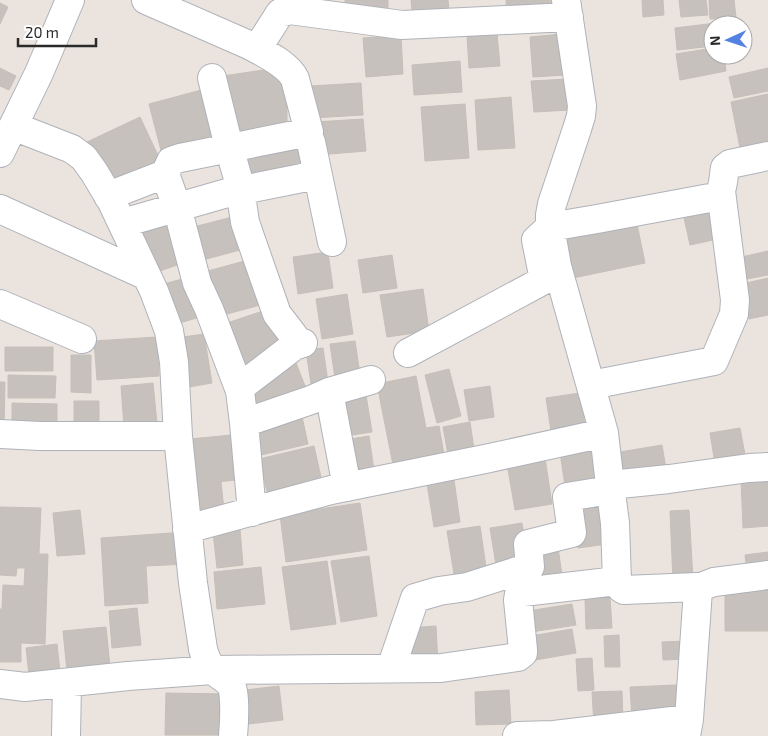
<svg xmlns="http://www.w3.org/2000/svg" width="768" height="736" font-family="'Exo 2',sans-serif">
<style>
.building{fill:#c6c1bd;stroke:#c6bfb8}
.lines{fill:none;stroke-linecap:round;stroke-linejoin:round}
.street-casing{stroke:#afb2b9;stroke-width:30}
.street{stroke:#fff;stroke-width:28}
</style>
<rect width="100%" height="100%" fill="#ebe4de"/>
<path class="building" d="M345 0H388V15H345Z
M411 0H448L450 19 413 21Z
M506 0H550L551 9 507 12Z
M642 0H663L664 15 643 17Z
M679 0H706L708 15 681 17Z
M709 0H734L736 17 710 19Z
M0 3 8 7 0 24Z
M716 23V25H713V46L677 50 675 28Z
M497 33 500 66 469 68 467 35Z
M562 34 565 75 533 77 530 37Z
M401 35 403 74 366 77 363 38Z
M713 48V55H724L726 71 680 80 676 54Z
M460 61 462 92 414 95 412 65Z
M0 68 16 76 9 90 0 86Z
M277 68 287 102V133L232 141 223 76Z
M768 68V91L734 98 729 77Z
M568 79 570 110 534 112 531 81Z
M361 83 363 115 312 118 310 86Z
M205 89 219 143 163 158 149 104Z
M768 94V142L740 148 731 102Z
M511 97 515 148 478 150 475 100Z
M465 104 469 158 425 161 421 107Z
M140 117 162 164 109 188 87 142Z
M363 119 366 151 318 155 315 122Z
M301 140 306 174 244 183 239 149Z
M715 207 722 238 690 245 683 213Z
M236 216 244 249 195 262 186 229Z
M176 221 189 261 154 273 140 233Z
M637 224 645 263 573 278 565 240Z
M768 251V275L742 280 737 258Z
M328 252 333 288 298 294 293 257Z
M392 255 397 288 363 293 358 260Z
M252 259 264 304 216 317 204 272Z
M189 277 200 317 176 324 164 284Z
M768 278V315L749 319 742 284Z
M423 289 429 331 387 337 380 295Z
M347 294 353 334 322 339 316 299Z
M269 309 285 351 236 371 218 326Z
M204 334 212 383 183 388 176 338Z
M157 337 159 376 97 380 94 341Z
M355 341 361 381 336 385 330 344Z
M5 347H53V371H5Z
M323 348 329 389 312 391 306 350Z
M71 355H91V393L71 392Z
M296 363 309 396 259 415 247 383Z
M449 369 461 416 437 423 425 375Z
M8 375 56 376 55 398H8Z
M416 376 426 428 439 426 445 460 394 470 377 384Z
M0 382H5L4 427H0Z
M153 383 157 423 124 426 121 386Z
M490 386 494 417 469 421 464 390Z
M365 389 372 432 345 436 339 392Z
M580 393 585 426 551 431 546 398Z
M74 401H99V433H74Z
M12 403 57 404V432H12Z
M301 412 308 444 257 456 249 424Z
M470 422 475 456 449 460 443 427Z
M740 428 747 465 716 470 710 433Z
M242 434 247 479 185 485 180 440Z
M369 436 375 477 350 481 344 440Z
M662 445 667 475 624 482 620 452Z
M314 446 324 491 270 503 259 459Z
M596 446 601 480 565 486 560 452Z
M545 458 552 504 515 510 507 464Z
M768 479V526L743 528 741 480Z
M454 480 460 522 434 527 427 484Z
M221 482 225 519 191 522 188 486Z
M599 497 607 544 578 548 571 502Z
M360 503 367 550 286 562 280 515Z
M0 507 41 508 39 554H48L45 644 21 643V662H0V609H2L3 585 24 586 25 568H17L16 576 0 575Z
M80 510 85 554 57 556 53 513Z
M689 510 693 580 673 581 670 511Z
M522 523 528 560 496 565 490 528Z
M480 526 487 574 455 580 447 531Z
M240 529 243 565 217 568 213 532Z
M185 532 187 564 146 566 148 603 105 606 101 538Z
M557 541 562 575 534 579 529 546Z
M768 552V569L747 571 745 555Z
M369 556 377 616 341 622 331 561Z
M327 561 336 624 291 630 282 567Z
M261 567 265 604 217 609 214 572Z
M768 588V631H725V589Z
M610 597 612 628 586 629 585 599Z
M572 604 576 625 531 632 528 611Z
M137 608 141 645 112 648 109 611Z
M436 626 438 666 410 668 408 628Z
M106 627 111 677 68 681 63 631Z
M572 629 576 653 535 660 531 636Z
M619 635 620 667H605L604 636Z
M687 641 688 659 663 660 662 642Z
M57 644 61 681 30 684 26 648Z
M592 658 594 690 578 691 576 659Z
M676 685 677 716 632 719 630 687Z
M279 686 283 720 248 724 245 690Z
M509 690 511 724 476 725 475 692Z
M622 691 623 723 594 725 592 692Z
M166 693 227 694V735H165Z"/>
<g class="lines">
<defs>
<path id="street" d="M566 0 582 106 581 116 577 129 552 204 550 215V227L557 266 604 433 610 485 615 523 617 581 621 588 624 590 697 587 698 590 689 719 686 736
M257 49 280 13 290 10 402 25 569 17
M212 78 229 147 239 182 245 222 249 234 277 314 300 344
M13 126 72 149 84 158 94 172 112 202 154 291 169 331 174 362 178 436 193 583 203 649C205 657 208 664 213 670 219 676 227 679 231 685 236 693 234 726 233 736
M311 142 332 242
M0 153 39 73 70 0
M165 174 177 207 197 283 209 309 240 391 244 423 252 512
M108 196 165 174 171 161 180 158 309 132 295 79C288 64 264 53 249 45L146 0
M0 209 147 276
M123 223 227 193 317 175
M0 304 82 339
M408 353 544 280 536 240 550 227 597 219 715 197C724 192 723 178 725 168L730 164 768 156
M591 385 714 361 734 314 735 300 721 191
M239 388 294 346 303 343
M329 392 347 487
M244 423 311 400 329 392 371 380
M0 434 40 436H178
M610 485 669 479 749 468 768 467
M187 529 331 490 485 459 604 433
M698 588 714 582 768 575
M391 668 415 598 439 591 467 587 530 567 528 544 572 533 567 497 610 490
M0 684 25 687 128 676 213 670 441 668 518 657 523 653V650L518 600 519 594 523 592 617 581
M66 736 67 684
M517 736 554 735 689 719"/>
</defs>
<use href="#street" class="street-casing"/>
<use href="#street" class="street"/>
</g>
<g transform="translate(728 40) rotate(267)"><circle r="24" fill="#ffffff" stroke="#aaaaaa"/>
<path d="M0-4L9 19L0 12L-9 19Z" fill="#5382e3"/>
<text y="-8" font-size="14" font-weight="bold" text-anchor="middle" fill="#2a2a2a">N</text>
</g>
<path d="M18 38v8h78v-8" fill="none" stroke="#2a2a2a" stroke-width="2.5"/>
<text x="25" y="38" font-size="15" fill="#2a2a2a" stroke="#ffffff" stroke-width="4" paint-order="stroke">20 m</text>
</svg>
